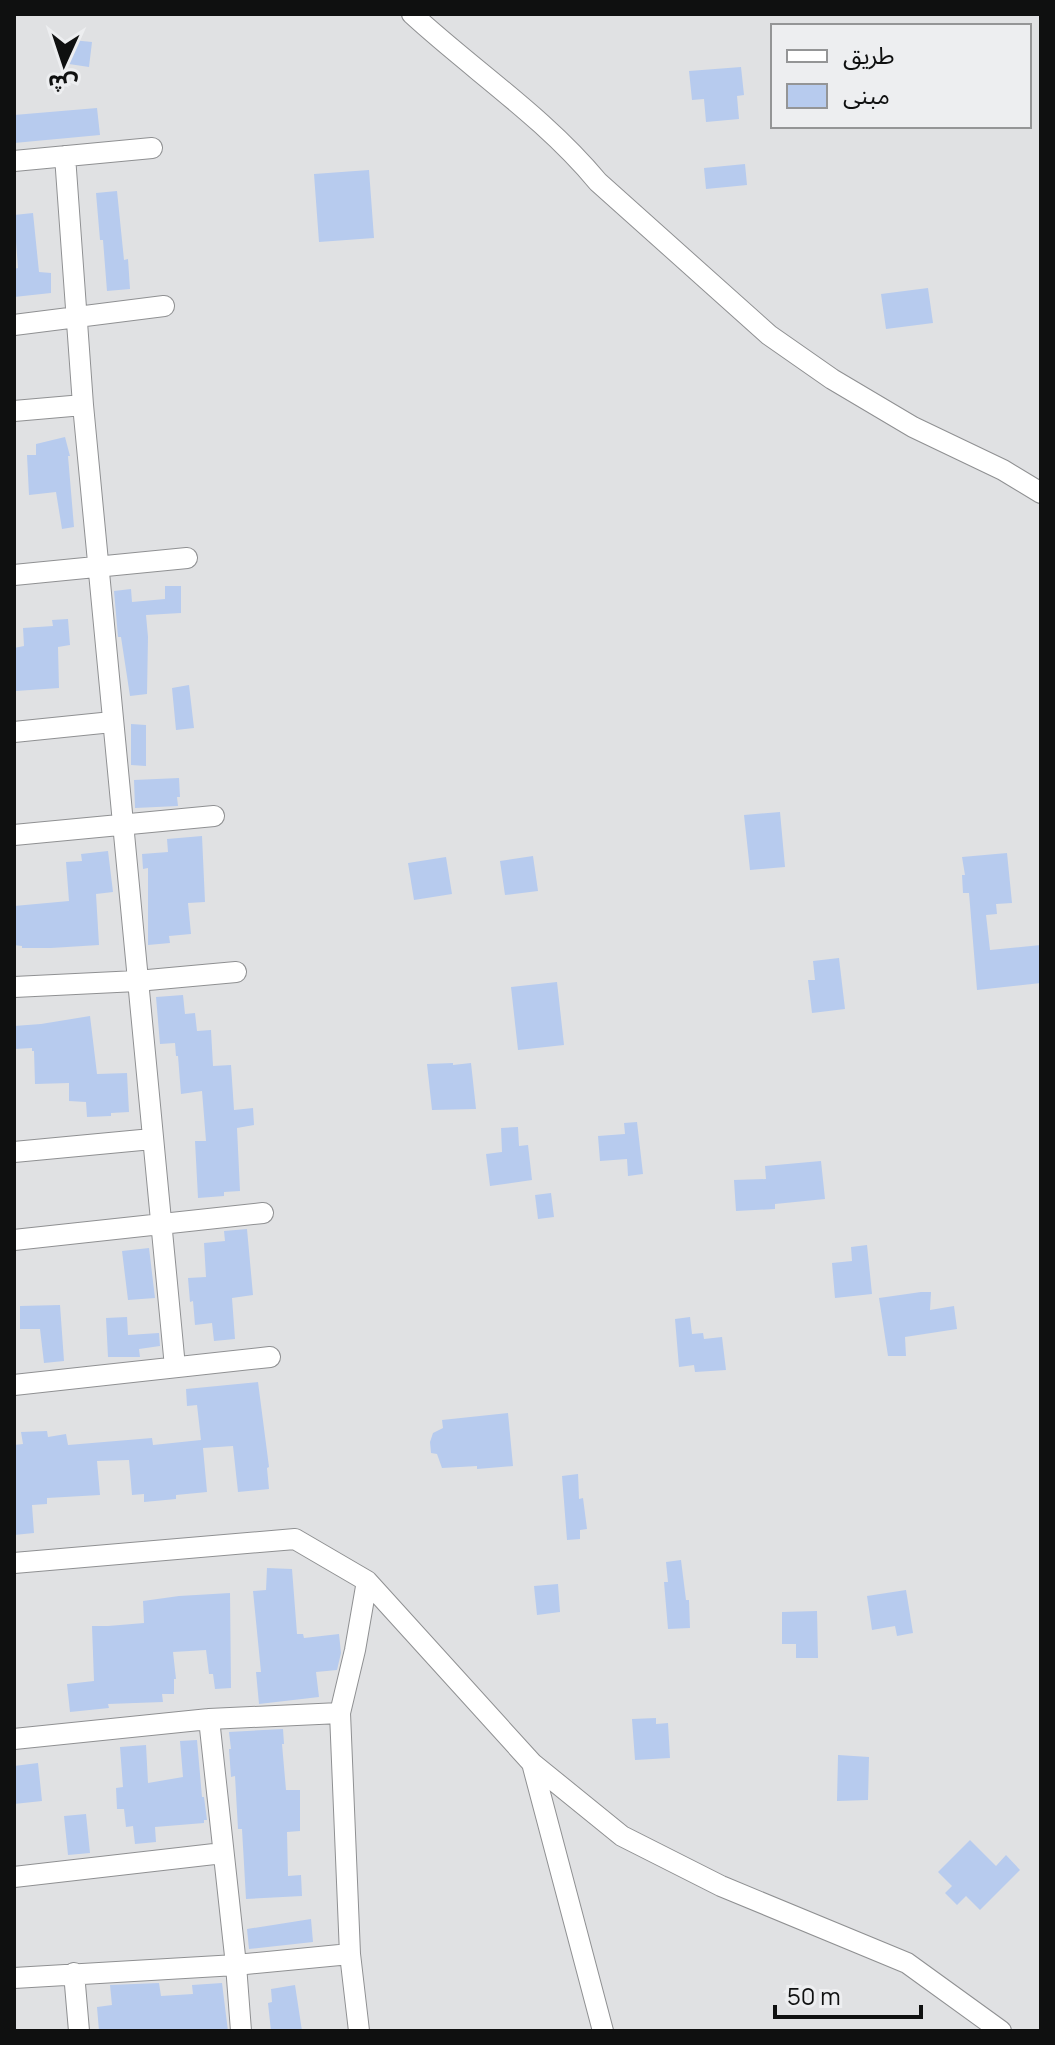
<svg xmlns="http://www.w3.org/2000/svg" width="1055" height="2045" font-family="Manrope,'Noto Sans Arabic',sans-serif">
<style>
.building{fill:#b7cbee}
.lines{fill:none;stroke-linecap:round;stroke-linejoin:round}
.street-casing{stroke:#8f9092;stroke-width:22}
.street{stroke:#fff;stroke-width:20}
</style>
<rect width="100%" height="100%" fill="#e0e1e3"/>
<path class="building" d="M72 40 92 42 89 67 69 64Z
M741 67 744 95 737 96 739 119 706 122 704 99 692 100 689 71Z
M97 108 100 135 14 143V115Z
M745 164 747 185 706 189 704 168Z
M369 170 374 238 319 242 314 174Z
M117 191 124 260 128 259 130 289 107 291 103 240H100L96 193Z
M33 213 39 272 51 273V293L14 297V269L18 268 14 215Z
M928 288 933 323 886 329 881 294Z
M65 437 70 456H68L74 527 62 529 56 492 29 495 27 455H36V444Z
M165 586H181V613L146 615 148 637 147 694 130 696 121 637H118L114 591 131 589 132 602 165 599Z
M68 619 70 645 58 647 59 688 16 691 14 648 24 646 23 628 53 626 52 620Z
M189 685 194 728 176 730 172 688Z
M131 724 146 725V766L131 765Z
M179 778 180 797H177L178 806 135 808 134 780Z
M780 812 785 867 750 870 744 815Z
M202 836 205 902 188 903 191 934 169 936 170 943 148 945V868L143 869 142 854 168 852 167 839Z
M108 851 113 892 96 894 99 945 51 948H22V946L14 945V906L69 901 66 862 82 861 81 854Z
M1007 853 1012 903 996 904 997 914 986 915 990 950 1041 945V983L977 990 969 893H963L962 875H965L962 857Z
M533 856 538 891 505 895 500 861Z
M446 857 452 894 414 900 408 863Z
M839 958 845 1009 812 1013 808 980H815L813 961Z
M557 982 564 1045 518 1050 511 987Z
M183 995 185 1014 195 1013 197 1031 211 1030 213 1066 231 1065 234 1110 253 1108 254 1125 237 1128 240 1191 224 1192V1196L198 1198 195 1141H206L202 1091 181 1094 178 1056H176L175 1043 160 1044 156 997Z
M90 1016 97 1074 127 1073 129 1112 111 1113V1116L87 1117 86 1102 69 1101V1083L35 1084 34 1051H32V1048L14 1049V1026L41 1024Z
M453 1063V1065L471 1063 476 1109 432 1110 427 1064Z
M637 1122 643 1174 628 1176 627 1159 600 1161 598 1136 625 1134 624 1123Z
M518 1127 519 1146 528 1145 532 1180 490 1186 486 1154 502 1152 501 1128Z
M821 1161 825 1199 775 1204V1209L736 1211 734 1180 766 1179 765 1166Z
M551 1193 554 1217 538 1219 535 1195Z
M247 1229 253 1295 232 1298 235 1339 214 1341 212 1323 195 1325 193 1301 190 1302 188 1278 206 1277 204 1243 225 1241 224 1231Z
M867 1245 872 1294 835 1298 832 1263 852 1261 851 1247Z
M149 1248 155 1298 128 1300 122 1251Z
M921 1292H931L930 1310 954 1306 957 1329 905 1337 906 1356H888L879 1298Z
M60 1305 64 1361 44 1363 40 1329H20V1306Z
M127 1317 128 1335 159 1333 160 1346 139 1349 140 1357H108L106 1318Z
M690 1317 692 1334 703 1333 704 1339 722 1337 726 1370 695 1372 694 1365 679 1367 675 1319Z
M258 1382 269 1467 267 1468 269 1489 238 1492 233 1446 203 1448 207 1492 176 1495V1499L144 1502V1494L132 1495 129 1460 97 1461 100 1495 47 1498V1504L32 1505 34 1533 14 1535V1445L23 1444 21 1432 47 1431 48 1437 66 1434 68 1445 152 1438 153 1445 201 1440 197 1405 187 1406 186 1389Z
M508 1413 513 1466 477 1469V1466L442 1468 437 1454 431 1453 430 1442 433 1433 443 1428 442 1420Z
M578 1474 579 1499 583 1498 587 1529 580 1530V1539L567 1540 562 1476Z
M681 1560 686 1600H689L690 1628 668 1629 664 1582H668L666 1562Z
M267 1568 292 1569 297 1634H303L304 1638 339 1634 341 1653 337 1670 316 1672 319 1697 259 1704 256 1672H261L253 1591 266 1590Z
M558 1584 560 1612 537 1615 534 1586Z
M906 1590 913 1633 897 1636 895 1626 872 1630 867 1596Z
M230 1593 231 1688 215 1689 213 1674H209L206 1650 173 1652 176 1679H174V1694H162L163 1702 108 1704 109 1708 70 1712 67 1684 94 1681 92 1626H108L144 1623 143 1601 179 1596Z
M817 1611 818 1658H796V1644H782V1612Z
M656 1718V1724L668 1723 670 1758 635 1760 632 1719Z
M283 1729 284 1744H282L286 1790H300V1831L287 1832 288 1876 301 1875 302 1896 246 1899 242 1829H238L235 1776 231 1777 229 1749H231L229 1732Z
M197 1740 202 1797H204L207 1820H204V1823L155 1827 156 1842 135 1844 133 1826 126 1827 124 1809H117L116 1788 123 1787 120 1747 146 1745 148 1783 183 1777 180 1741Z
M838 1755 869 1757 868 1800 837 1801Z
M38 1763 42 1801 14 1804V1766Z
M86 1814 90 1853 68 1855 64 1816Z
M970 1840 996 1866 1006 1855 1020 1870 980 1910 966 1896 957 1905 945 1893 952 1886 938 1872Z
M311 1919 313 1942 249 1949 247 1929Z
M159 1983 161 1996 193 1994 192 1985 222 1983 228 2031H99L97 2007 112 2005 110 1985Z
M295 1985 302 2031H271L268 2003 272 2002 271 1989Z"/>
<g class="lines">
<defs>
<path id="street" d="M412 14C474 71 544 117 598 182L769 335 832 379 913 427 1003 470 1041 493
M65 156 83 405 175 1367
M14 161 152 148
M14 325 164 306
M14 411 83 405
M14 575 187 558
M14 732 112 722
M14 835 214 816
M14 987 137 981 236 972
M14 1152 152 1139
M14 1240 263 1213
M14 1385 270 1357
M14 1563 295 1539 367 1581 532 1763 622 1836 721 1886 907 1963 1001 2031
M209 1719 236 1965 241 2031
M14 1739 209 1719 340 1713
M532 1763 603 2031
M14 1877 223 1853
M74 1973 79 2031
M14 1978 236 1965 350 1954
M359 2031 350 1954 340 1713 355 1650 367 1581"/>
</defs>
<use href="#street" class="street-casing"/>
<use href="#street" class="street"/>
</g>
<rect width="1055" height="2045" fill="none" stroke="#0f1010" stroke-width="32"/>
<rect x="771" y="24" width="260" height="104" fill="#edeef0" stroke="#949596" stroke-width="2"/>
<rect x="787" y="50" width="40" height="12" fill="#ffffff" stroke="#949596" stroke-width="2"/>
<text x="843" y="64" font-size="24" fill="#0f1010">طريق</text>
<rect x="787" y="84" width="40" height="24" fill="#b7cbee" stroke="#949596" stroke-width="2"/>
<text x="843" y="104" font-size="24" fill="#0f1010">مبنى</text>
<g transform="translate(64 64) rotate(183)" stroke="#edeef0" stroke-width="6" paint-order="stroke">
<path d="M0-6L14 30L0 20L-14 30Z" fill="#0f1010"/>
<text y="-12" font-size="22" font-weight="bold" text-anchor="middle" fill="#0f1010">ش</text>
</g>
<path d="M775 2005v12h146v-12" fill="none" stroke="#0f1010" stroke-width="4"/>
<text x="787" y="2005" font-size="24" fill="#0f1010" stroke="#edeef0" stroke-width="6" paint-order="stroke">50 m</text>
</svg>
